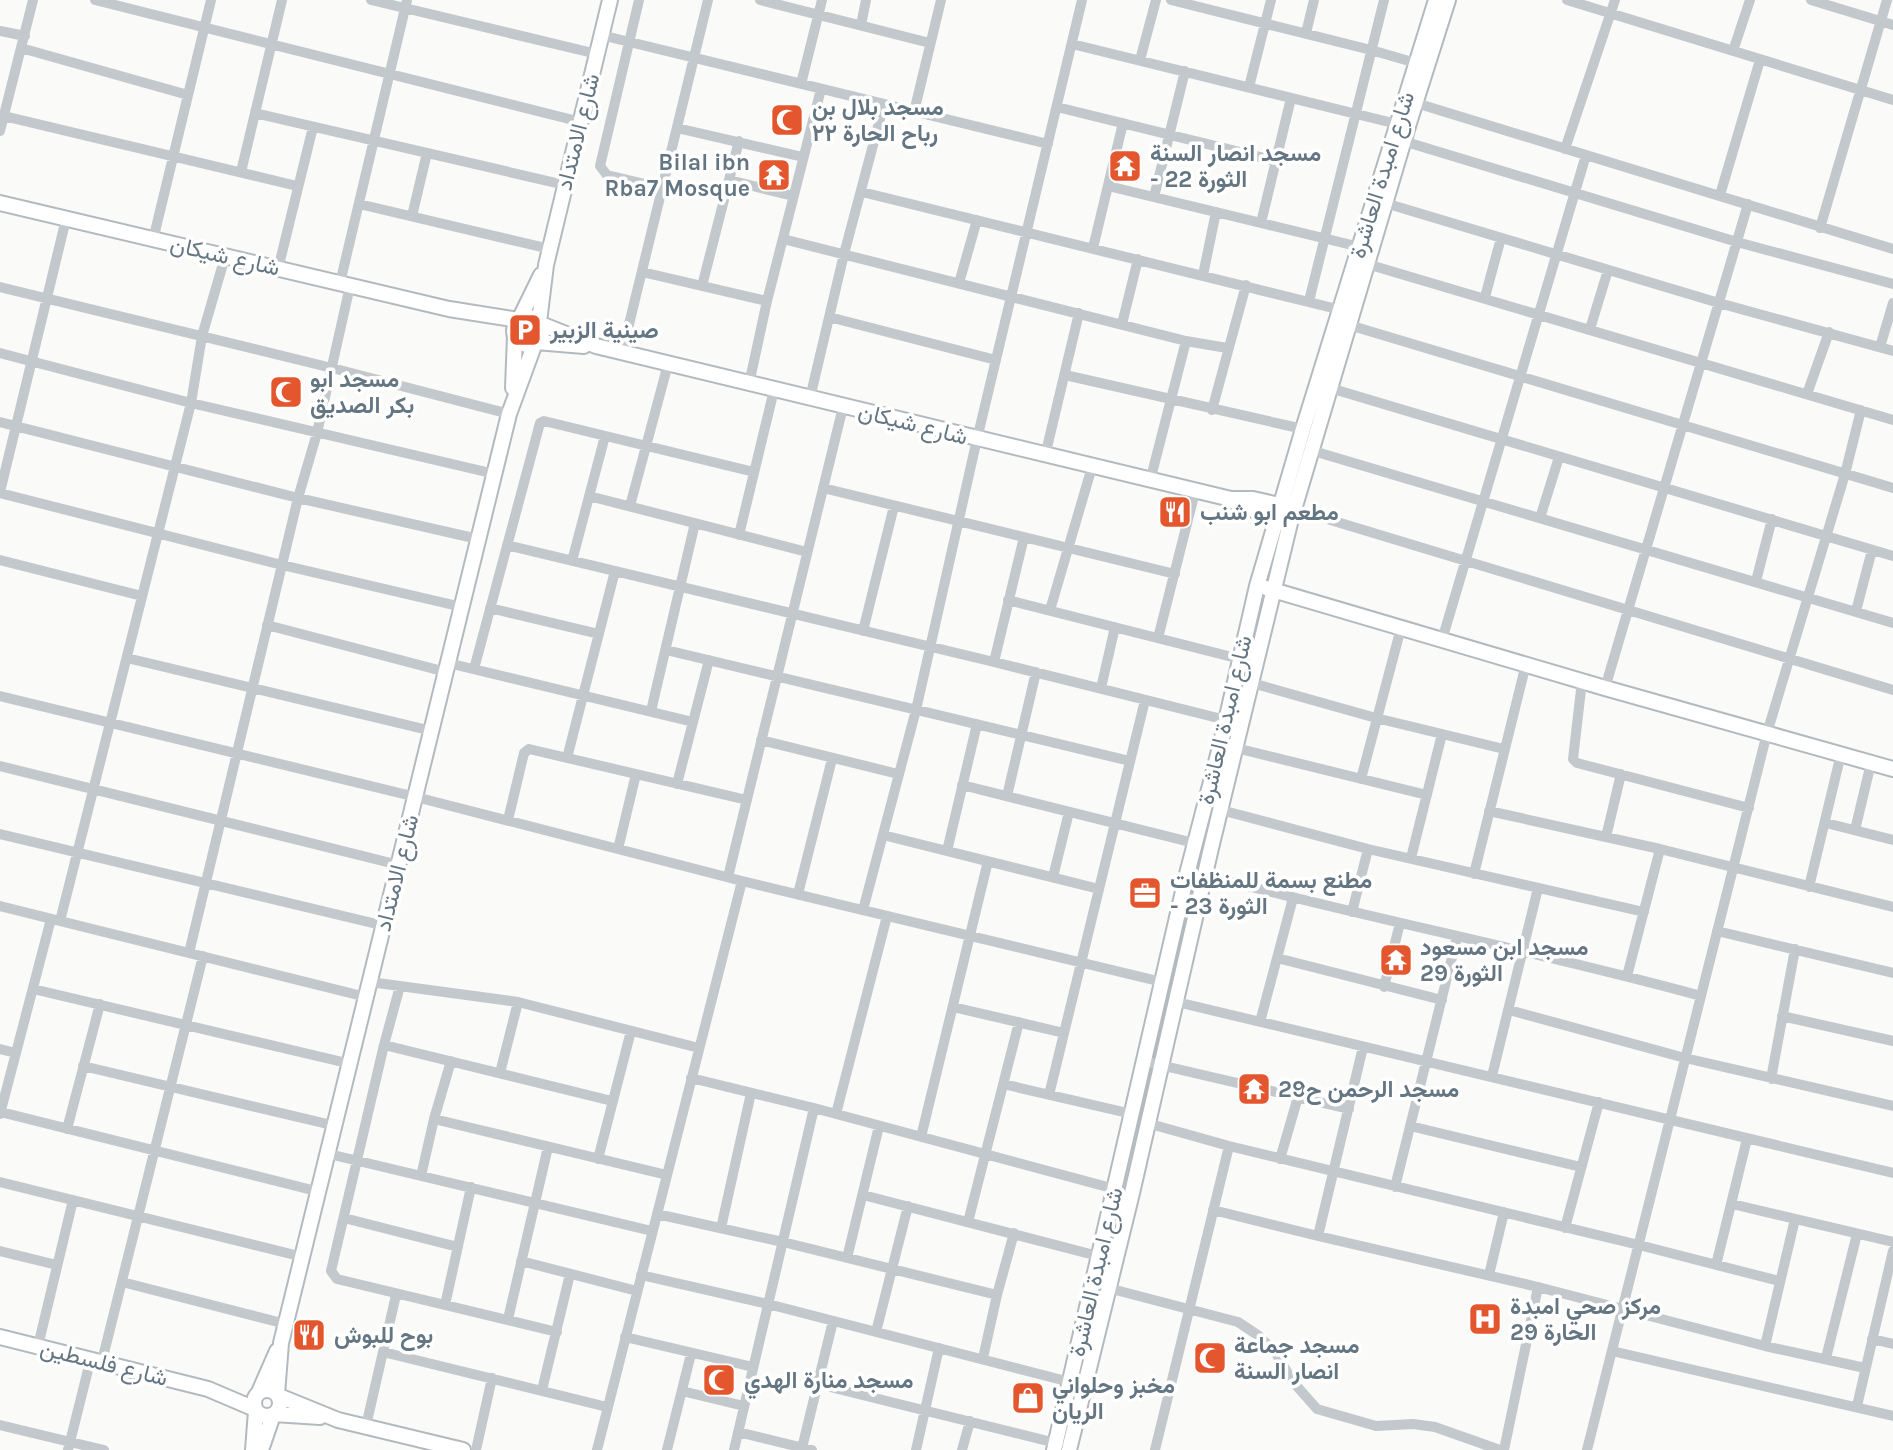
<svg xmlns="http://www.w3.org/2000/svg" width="1893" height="1450" font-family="Karla,Vazirmatn,sans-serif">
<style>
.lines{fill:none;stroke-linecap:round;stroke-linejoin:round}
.secondary-casing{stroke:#b3babf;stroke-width:18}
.street{stroke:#c3c8cc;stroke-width:10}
.secondary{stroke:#fff;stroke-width:14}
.labels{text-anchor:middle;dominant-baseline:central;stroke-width:7;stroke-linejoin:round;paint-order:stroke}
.poi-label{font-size:23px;font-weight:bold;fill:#657683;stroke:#fff;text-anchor:start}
.street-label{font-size:23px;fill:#657683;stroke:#fff}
</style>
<rect width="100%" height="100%" fill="#fafaf8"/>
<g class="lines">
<defs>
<path id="secondary" d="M0 203 449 309 519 320
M514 331a14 14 0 1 1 28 0a14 14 0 1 1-28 0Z
M520 318 541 275
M539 322 546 265 610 0
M541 324 596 346 1231 499 1239 505 1286 521
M536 342 584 346
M513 388 515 336
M1232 499H1253L1288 507
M1266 588 1605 688 1893 769
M0 1337 208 1389 255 1409
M254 1403a13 13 0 1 1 26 0a13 13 0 1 1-26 0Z
M259 1392 277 1351
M277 1394 281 1343 509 414 535 343
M279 1396 338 1420 463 1450
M274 1414 320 1417
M253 1450 256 1411
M261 1450 273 1415
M1054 1450 1187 874 1220 747 1257 586 1303 429 1436 0
M1069 1450 1132 1193 1211 848 1290 523 1409 123 1448 0"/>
</defs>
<use href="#secondary" class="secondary-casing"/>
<path class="street" d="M95 0 581 122
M371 0 597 54
M639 0 600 166 607 175 662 188
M760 0 930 43
M1171 0 1371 50 1416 63
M1567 0 1893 100
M1811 0 1893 25
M861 25 866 0
M0 31 25 36
M1306 33 1314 0
M601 35 1048 144
M1072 44 1397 124
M21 48 188 95
M1733 51 1750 0
M1140 60 1156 0
M801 84 822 0
M1249 87 1271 0
M1416 103 1893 249
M1057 107 1276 161
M914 112 941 0
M255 113 565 185
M0 115 297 186
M677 128 803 157
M0 131 33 0
M1403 141 1737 242 1893 284
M1565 149 1615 0
M241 172 282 0
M729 180 793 196
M1108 186 1360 247
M862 192 1341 310
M1720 195 1760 60
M1154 197 1185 71
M1385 203 1719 303 1893 351
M359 204 550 249
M412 216 427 153
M1261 223 1291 98
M1820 228 1887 0
M783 239 1186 341 1227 348
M153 240 211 0
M1093 248 1123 123
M1367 264 1893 420
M278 269 313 127
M642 272 767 301
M1203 275 1216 212
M340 283 407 0
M959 283 977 220
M702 286 739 141
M0 287 332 368 509 414
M1485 297 1501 238
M1309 301 1384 0
M829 317 996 360
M1122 324 1138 259
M1349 325 1893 488
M1590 329 1608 270
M1880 347 1893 303
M0 353 191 403 495 474
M622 353 708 0
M1065 375 1303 429
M749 384 767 301 821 89
M1330 388 1893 556
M1807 394 1829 332
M810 398 844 254 884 104
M1212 410 1246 285
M0 422 298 498 478 539
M1310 450 1893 623
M1045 456 1079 313
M1150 481 1186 341
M823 488 1175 574
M0 492 66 219
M0 493 282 565 462 607
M589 496 807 552
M630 506 668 364
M1294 509 1893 690
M1540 518 1559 457
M739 535 774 390
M507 545 994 662 1226 720
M0 560 142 596
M572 561 605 436
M1756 581 1772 519
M1008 600 1240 659
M490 608 599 634
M1050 610 1092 467
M1856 611 1872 550
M267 625 446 672
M863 631 894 506
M1158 638 1195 492
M1442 640 1586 155
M666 650 1130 761
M127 658 432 731
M994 662 1024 537
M448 663 693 722
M474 669 540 423 544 421 754 472
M1582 681 1573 759 1577 763 1749 808
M1252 683 1376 718 1504 749
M1101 688 1115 627
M1605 688 1748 204
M0 696 416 797 742 881 1162 982
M651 711 695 523
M761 740 898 774
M1236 748 1427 795
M567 758 615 571
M0 766 399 865
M1361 779 1401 628
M677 784 709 660
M962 785 1194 843
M1007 796 1036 672
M1221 810 1368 849 1644 912
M1489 811 1660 849 1893 907
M508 820 524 753 529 749 747 800
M1826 823 1893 840
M1855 830 1871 763
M0 834 385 926
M883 835 1099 889 1049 1095
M1606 837 1621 774
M618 849 636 774
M947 851 977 724
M1411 858 1442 734
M1474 874 1526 664
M1205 875C1370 919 1537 951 1701 996
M728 877 843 407
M1053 877 1069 812
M1809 887 1841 754
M1099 889 1145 700
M798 894 832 759
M0 906 366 997
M863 910 916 710 977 439 1082 0
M1352 912 1368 849
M60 921 191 403 202 336 225 257
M1717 931 1893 973
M189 953 298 498 317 433 350 286
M1277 958 1442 1000
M1627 976 1660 849
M370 982 518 1002 699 1048
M400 986 384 1045 331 1271 337 1279 557 1332
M1384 987 1400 923
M33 989 351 1064
M1177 1002 1893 1173
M953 1007 1064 1033
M1509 1010 1685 1058 1893 1106
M1782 1016 1893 1041
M1260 1022 1293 898
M384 1045 612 1101
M0 1049 16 1053
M1143 1061 1349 1109
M83 1066 336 1126
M500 1073 518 1002
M1492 1076 1538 888
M691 1078 814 1108 1115 1189
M1771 1079 1795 949
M1003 1084 1132 1114
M1 1112 320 1192
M0 1114 51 919
M836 1114 887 916
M434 1119 667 1175
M1147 1123 1229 1146 1639 1245 1779 1281
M1410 1126 1581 1167
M67 1129 100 1004
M921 1137 988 861
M329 1154 652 1231
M598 1159 631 1031
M1280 1159 1298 1097
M421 1176 434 1119 451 1061
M0 1182 303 1257
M1395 1187 1457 937
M863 1195 1098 1256
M1732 1204 1893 1242
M1213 1210 1318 1236 1538 1287 1765 1346 1865 1368
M657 1214 783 1242 997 1295
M344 1218 458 1247
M968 1222 1019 1022
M721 1228 751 1093
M1565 1228 1599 1102
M1318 1236 1363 1047
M0 1251 57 1265
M847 1258 879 1126
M521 1261 637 1291
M1716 1265 1747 1139
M641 1275 768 1304 1070 1382
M1489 1275 1504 1212
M122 1282 286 1324
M1108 1288 1238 1322 1259 1336 1275 1352 1294 1383 1317 1409 1376 1426 1413 1424 1435 1427 1500 1450
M445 1305 471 1187
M508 1319 548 1147
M876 1332 908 1206
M625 1337 753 1367
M1872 1339 1893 1344
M38 1346 73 1200
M1765 1346 1795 1219
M1612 1351 1893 1416
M383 1352 607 1407
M983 1358 997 1295 1014 1233
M1826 1358 1857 1234
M102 1361 203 956
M818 1384 1056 1443
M542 1390 570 1274
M682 1391 744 1406
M1857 1406 1893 1251
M0 1425 104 1450
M366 1426 396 1295
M738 1432 812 1450
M802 1448 833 1321
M68 1450 91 1358
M476 1450 492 1378
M597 1450 742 881
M667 1450 691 1354
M734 1450 814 1108
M916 1450 939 1348
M962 1450 970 1421
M1155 1450 1229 1146
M1504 1450 1538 1287
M1587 1450 1767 733 1845 474 1861 410"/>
<use href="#secondary" class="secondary"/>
</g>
<defs>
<symbol id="mosque-square" viewBox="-11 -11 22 22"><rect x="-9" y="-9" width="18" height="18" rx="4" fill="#e4572e" stroke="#fff"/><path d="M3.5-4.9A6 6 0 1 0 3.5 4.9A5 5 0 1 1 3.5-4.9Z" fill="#fff"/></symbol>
<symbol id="temple-square" viewBox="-11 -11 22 22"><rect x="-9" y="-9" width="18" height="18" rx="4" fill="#e4572e" stroke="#fff"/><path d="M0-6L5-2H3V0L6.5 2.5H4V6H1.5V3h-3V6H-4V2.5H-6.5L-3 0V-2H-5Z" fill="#fff"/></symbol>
<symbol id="parking-square" viewBox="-11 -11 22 22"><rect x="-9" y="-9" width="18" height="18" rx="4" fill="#e4572e" stroke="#fff"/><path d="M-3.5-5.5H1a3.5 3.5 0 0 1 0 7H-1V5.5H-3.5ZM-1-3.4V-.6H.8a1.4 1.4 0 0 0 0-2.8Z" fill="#fff"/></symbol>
<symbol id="restaurant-square" viewBox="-11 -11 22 22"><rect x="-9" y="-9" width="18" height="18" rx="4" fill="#e4572e" stroke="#fff"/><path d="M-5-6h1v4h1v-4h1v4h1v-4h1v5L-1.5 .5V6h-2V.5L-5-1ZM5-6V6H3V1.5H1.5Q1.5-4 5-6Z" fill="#fff"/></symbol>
<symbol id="office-square" viewBox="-11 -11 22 22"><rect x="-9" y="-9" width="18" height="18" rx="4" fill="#e4572e" stroke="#fff"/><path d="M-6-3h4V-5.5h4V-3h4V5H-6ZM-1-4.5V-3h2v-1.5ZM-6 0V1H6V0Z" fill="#fff"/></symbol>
<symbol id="hospital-square" viewBox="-11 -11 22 22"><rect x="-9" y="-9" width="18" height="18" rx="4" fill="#e4572e" stroke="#fff"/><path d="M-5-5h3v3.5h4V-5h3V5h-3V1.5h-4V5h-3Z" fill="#fff"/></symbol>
<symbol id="shop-square" viewBox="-11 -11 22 22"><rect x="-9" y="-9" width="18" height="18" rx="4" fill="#e4572e" stroke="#fff"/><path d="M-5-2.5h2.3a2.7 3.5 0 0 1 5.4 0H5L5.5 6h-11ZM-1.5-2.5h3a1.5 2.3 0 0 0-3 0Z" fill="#fff"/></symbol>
</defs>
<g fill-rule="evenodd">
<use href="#mosque-square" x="768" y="101" width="38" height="38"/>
<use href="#temple-square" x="1106" y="147" width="38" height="38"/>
<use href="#temple-square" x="755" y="156" width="38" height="38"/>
<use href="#parking-square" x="506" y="311" width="38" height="38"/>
<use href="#mosque-square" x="267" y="373" width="38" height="38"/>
<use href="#restaurant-square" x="1156" y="493" width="38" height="38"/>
<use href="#office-square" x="1126" y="874" width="38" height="38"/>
<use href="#temple-square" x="1377" y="941" width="38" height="38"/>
<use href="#temple-square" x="1235" y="1070" width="38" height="38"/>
<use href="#hospital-square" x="1466" y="1300" width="38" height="38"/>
<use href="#restaurant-square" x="290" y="1316" width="38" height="38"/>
<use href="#mosque-square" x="1191" y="1339" width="38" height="38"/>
<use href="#mosque-square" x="700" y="1361" width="38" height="38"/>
<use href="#shop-square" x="1009" y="1379" width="38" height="38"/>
</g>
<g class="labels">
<g class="poi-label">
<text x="812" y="107">مسجد بلال بن<tspan x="812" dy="26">رباح الحارة ٢٢</tspan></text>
<text x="1150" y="153">مسجد انصار السنة<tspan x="1150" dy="26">- الثورة 22</tspan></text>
<text x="750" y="162" text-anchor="end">Bilal ibn<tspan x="750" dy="26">Rba7 Mosque</tspan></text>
<text x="550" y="330">صينية الزبير</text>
<text x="310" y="379">مسجد ابو<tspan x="310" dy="26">بكر الصديق</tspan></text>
<text x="1200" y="512">مطعم ابو شنب</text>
<text x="1170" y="880">مطنع بسمة للمنظفات<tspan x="1170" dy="26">- الثورة 23</tspan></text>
<text x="1420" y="947">مسجد ابن مسعود<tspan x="1420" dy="26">الثورة 29</tspan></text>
<text x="1278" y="1089">مسجد الرحمن ح29</text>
<text x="1510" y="1306">مركز صحي امبدة<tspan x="1510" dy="26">الحارة 29</tspan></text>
<text x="334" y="1335">بوح للبوش</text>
<text x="1234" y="1345">مسجد جماعة<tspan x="1234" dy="26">انصار السنة</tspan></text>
<text x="744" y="1380">مسجد منارة الهدي</text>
<text x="1052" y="1385">مخبز وحلواني<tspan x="1052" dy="26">الريان</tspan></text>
</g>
<g class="street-label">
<text transform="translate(578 132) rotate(-76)">شارع الامتداد</text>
<text transform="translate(1382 175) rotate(-73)">شارع امبدة العاشرة</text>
<text transform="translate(225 256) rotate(13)">شارع شيكان</text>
<text transform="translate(913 424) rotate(14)">شارع شيكان</text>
<text transform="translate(1225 720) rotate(-77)">شارع امبدة العاشرة</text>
<text transform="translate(397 873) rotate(-76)">شارع الامتداد</text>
<text transform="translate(1096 1272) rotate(-77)">شارع امبدة العاشرة</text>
<text transform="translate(104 1363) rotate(14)">شارع فلسطين</text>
</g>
</g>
</svg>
